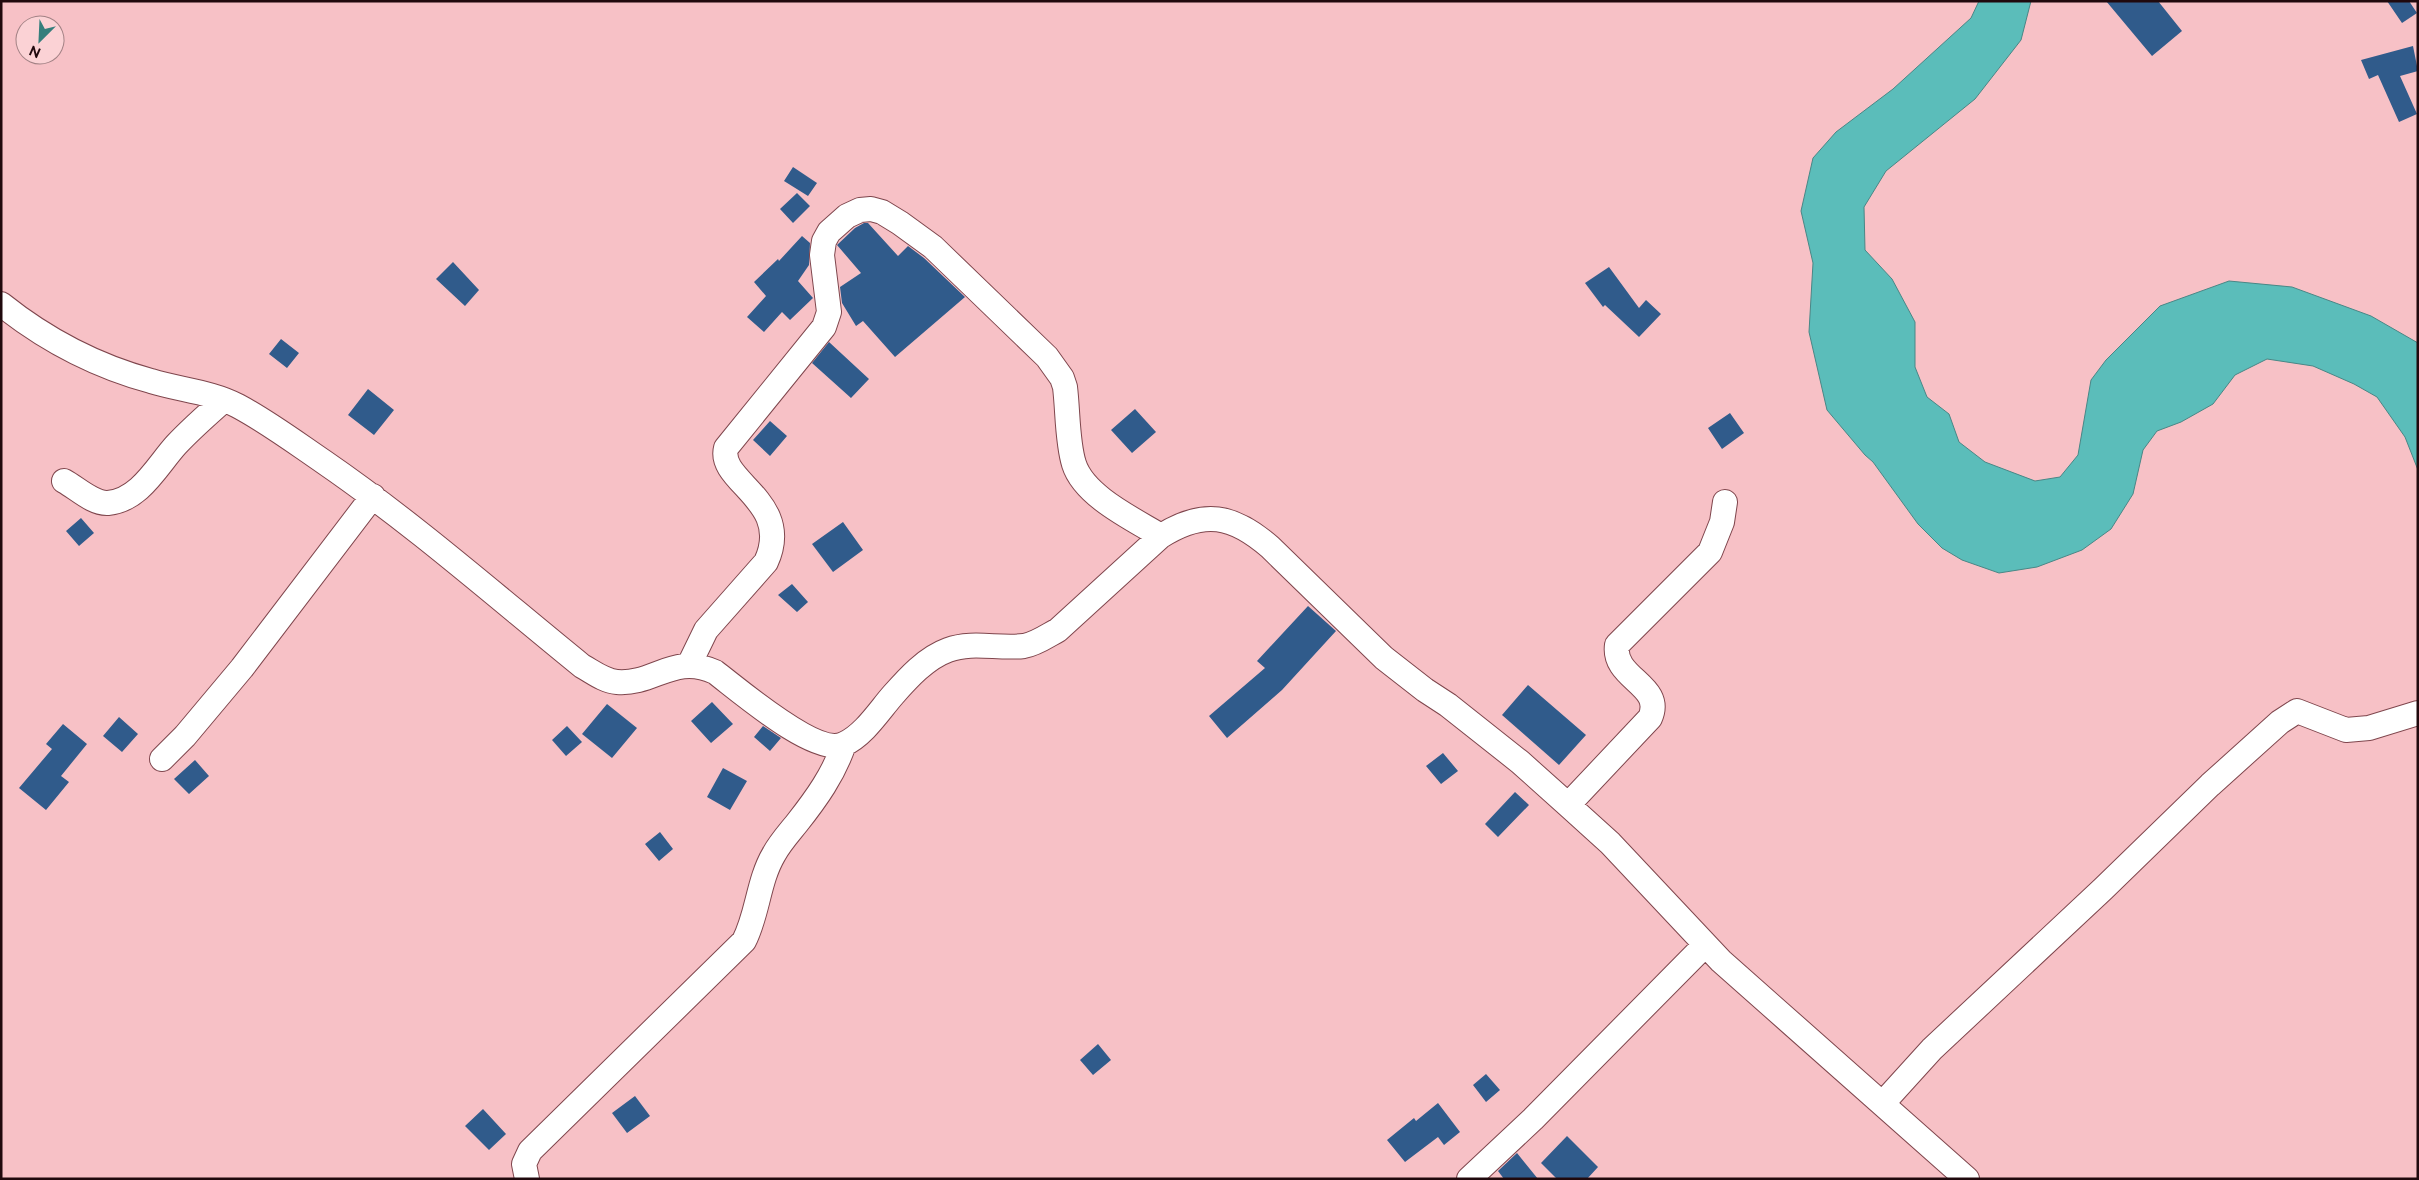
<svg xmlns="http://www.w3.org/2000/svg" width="2419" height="1180" font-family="Raleway,sans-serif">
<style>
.water{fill:#5bbdba;stroke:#498786}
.building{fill:#305b8b}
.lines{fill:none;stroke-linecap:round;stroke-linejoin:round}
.street-casing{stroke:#7f464d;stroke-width:26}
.street{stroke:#fff;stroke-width:24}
</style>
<rect width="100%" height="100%" fill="#f7c1c6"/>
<path class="water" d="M1979 1H2031L2021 40 1975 99 1886 171 1864 207 1865 250 1892 279 1915 322V367L1927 397 1949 414 1959 442 1985 462 2035 481 2060 477 2078 455 2091 380 2106 360 2160 306 2229 281 2292 287 2371 316 2418 343V470L2405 437 2377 397 2354 384 2313 366 2267 359 2235 375 2213 404 2181 422 2157 431 2143 450 2133 494 2111 529 2082 550 2037 567 1999 573 1962 560 1942 548 1918 524 1873 462 1865 455 1827 410 1809 332 1813 263 1801 211 1813 158 1836 132 1893 89 1971 18Z"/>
<path class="building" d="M2106 1H2158L2182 31 2152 56Z
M2387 1H2409L2417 13 2402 23Z
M2413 46 2418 71 2400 76 2417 114 2399 122 2378 75 2369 79 2361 60Z
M793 167 817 183 808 196 784 181Z
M797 193 810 206 793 223 780 209Z
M864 223H868L898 256 908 246 924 258 965 297 895 357 863 321 856 326 842 303 840 287 861 273 837 245 855 228Z
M802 236 810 243 809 265 798 281 813 298 790 320 782 312 764 332 747 317 766 296 754 282 778 259 779 261Z
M453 262 479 290 465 306 436 279Z
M1609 267 1639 308 1646 300 1661 314 1639 337 1605 305 1603 307 1585 283Z
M281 339 299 353 287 368 269 354Z
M829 342 869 379 851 398 812 363Z
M368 389 394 410 374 435 348 415Z
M1135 409 1156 432 1132 453 1111 430Z
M1730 413 1744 433 1722 449 1708 428Z
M770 421 787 436 770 456 753 440Z
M81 518 94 533 79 546 66 531Z
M843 522 863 550 833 572 812 544Z
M792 584 808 602 797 612 778 595Z
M1308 606 1336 631 1282 690 1227 738 1209 716 1265 668 1257 661Z
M1528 685 1586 735 1559 765 1502 715Z
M712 702 733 724 711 743 691 721Z
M607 704 637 728 612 758 582 734Z
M119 717 138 734 122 752 103 736Z
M63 724 87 744 61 776 69 782 46 810 19 788 52 749 46 744Z
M567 726 582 742 566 756 552 740Z
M763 726 781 738 770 751 754 737Z
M1443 753 1458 771 1441 784 1426 766Z
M195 760 209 776 189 794 174 779Z
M723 768 747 781 730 810 707 797Z
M1515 792 1529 805 1498 837 1485 824Z
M660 832 673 849 659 861 645 844Z
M1098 1044 1111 1060 1093 1075 1080 1060Z
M1486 1074 1500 1090 1486 1102 1473 1085Z
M635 1096 650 1116 627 1133 612 1113Z
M1438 1103 1460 1132 1444 1145 1438 1137 1405 1162 1387 1140 1414 1118 1416 1121Z
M483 1109 506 1134 489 1150 465 1126Z
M1567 1136 1598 1167 1587 1179H1557L1541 1163Z
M1517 1153 1538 1179H1504L1498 1171Z"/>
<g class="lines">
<defs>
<path id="street" d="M1 304C46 340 96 366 151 381 180 390 212 392 238 406 268 422 296 443 324 462 414 524 497 597 582 666 593 672 604 681 617 682 654 685 674 653 715 672 739 690 816 757 844 744 864 735 879 711 893 695 908 678 926 658 948 650 972 641 998 649 1024 646 1036 644 1047 636 1058 630L1161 536C1204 509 1233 515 1270 547L1384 658 1425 690 1448 705 1520 762 1568 805 1610 843 1721 961 1967 1179
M64 481C77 488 93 504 108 503 140 500 157 466 176 445 191 429 208 414 224 400
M689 665 706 630 766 562C794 501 717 482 726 448L824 327 829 312 822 255 824 241 829 232 847 216 860 210 871 209 882 212 900 223 933 247 1047 357 1062 378 1065 387C1068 411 1067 442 1074 464 1084 496 1133 519 1161 536
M162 759 185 736 242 668 373 496
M1568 805 1650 718C1665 685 1612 679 1617 645L1710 552 1722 522 1725 502
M1883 1103 1932 1049 2103 889 2210 785 2280 722 2297 711 2346 730 2369 728 2418 713
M527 1179 524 1164 530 1151 744 941C758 914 758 881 774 854 780 843 789 833 797 823 816 799 834 774 844 744
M1469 1179 1533 1119 1705 945"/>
</defs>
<use href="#street" class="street-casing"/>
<use href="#street" class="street"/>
</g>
<rect width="2419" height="1180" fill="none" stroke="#20090d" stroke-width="5"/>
<g transform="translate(40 40) rotate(204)"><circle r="24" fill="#fbd2d5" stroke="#a38285"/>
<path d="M0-4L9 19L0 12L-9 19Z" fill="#357e7c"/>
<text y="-8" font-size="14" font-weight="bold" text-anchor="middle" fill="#20090d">N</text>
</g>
</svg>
